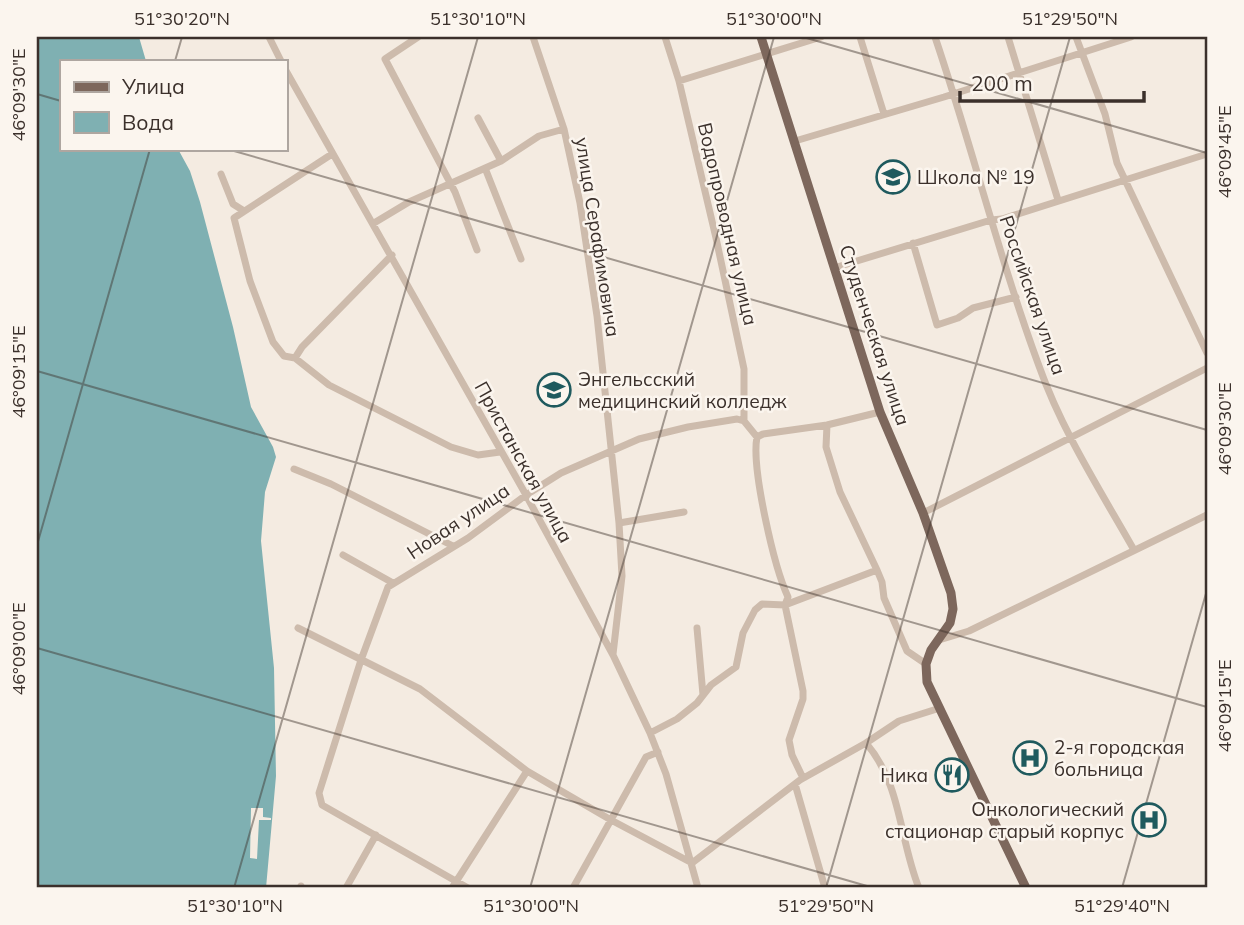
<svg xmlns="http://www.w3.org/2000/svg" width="1244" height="925" font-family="Mulish,sans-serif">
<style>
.water{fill:#7fb0b2}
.pier{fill:#f4ebe1}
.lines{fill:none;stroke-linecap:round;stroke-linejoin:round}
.minor{stroke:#cdbbac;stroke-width:7}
.major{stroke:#7d675c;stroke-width:9}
.ticks{fill:none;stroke:#3b302b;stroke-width:2;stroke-opacity:0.45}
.labels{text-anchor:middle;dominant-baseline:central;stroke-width:5;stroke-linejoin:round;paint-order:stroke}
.poi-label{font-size:19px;fill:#3b302b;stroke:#fbf5ee;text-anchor:start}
.street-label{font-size:19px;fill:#3b302b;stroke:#fbf5ee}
.neatline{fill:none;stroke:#3b302b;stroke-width:2.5}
.ticks-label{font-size:18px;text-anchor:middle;fill:#3b302b}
</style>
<rect width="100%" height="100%" fill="#f4ebe1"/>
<path class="water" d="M37 37H139L146 61H61V149H178L190 171 200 202 233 327 251 407 273 447 276 457 265 492 261 541 274 668 276 776 266 888H37Z"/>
<path class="pier" d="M251 808H263V817L271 818V820H259L257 859 250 858Z"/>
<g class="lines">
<path class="minor" d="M269 37 281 61
M418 37 385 59 455 192 477 250
M533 37 564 129 580 203 597 316 619 523 622 576 613 654
M665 37 679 81 716 238 744 369V421
M860 37 884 114
M935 37C972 146 999 258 1039 366 1062 431 1100 490 1134 550
M1008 37 1058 200
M1076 37 1105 114 1117 163 1207 353
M285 69 526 495 613 655 650 733 666 774 698 888
M679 81 821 37
M478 118 501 161
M795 141 944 97 1131 37
M332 154 234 218 250 281 273 342 284 356 295 358 329 385 451 447 478 455 500 452
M485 168 521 259
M221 174 233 204 244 211
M374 223 409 202 501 161 539 136 564 129
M913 243 937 325 958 318 973 308 1016 297
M834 268 991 220 1002 219 1207 154
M295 358 302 347 392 255
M827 425 826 447 840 492 877 570 882 582 884 598 907 651 926 664
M757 437C751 467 774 567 788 597L785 605 803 691V699L789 740 792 755 803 778
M294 469 331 484 453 546
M923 513 1207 368
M619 523 684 512
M343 555 393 583
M298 628 420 689 527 771 611 820 692 863 800 780 866 743 899 721 940 708
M697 628 703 695
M939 640 969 631 1207 515
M650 733 677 719 697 703 711 685 736 667 743 633 755 610 762 604 785 605 877 570
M866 743C902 785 899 839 919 888
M795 784 825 888
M301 888V886
M346 888 376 835
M452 888 527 771
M468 888 322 805 319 793 361 660 388 587 468 538 526 495 561 473 639 439 688 427 737 419 744 421 757 437 763 434 827 425 880 412
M573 888 646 757 658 752"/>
<path class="major" d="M761 37 880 412 923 513 951 593 953 609 950 623 931 650 926 664 927 682 1026 888"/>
</g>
<path class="ticks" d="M803 37 1207 153M175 61 182 37M37 94 61 101M227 149 1207 430M37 371 1207 707M37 545 150 149M37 648 874 888M234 888 478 37M530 888 774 37M826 888 1070 37M1122 888 1207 590"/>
<defs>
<symbol id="school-ring" viewBox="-11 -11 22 22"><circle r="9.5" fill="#fbf5ee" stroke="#1f5a5e" stroke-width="1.5"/><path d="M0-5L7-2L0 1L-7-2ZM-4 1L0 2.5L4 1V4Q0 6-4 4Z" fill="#1f5a5e"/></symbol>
<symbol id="university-ring" viewBox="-11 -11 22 22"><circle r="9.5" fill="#fbf5ee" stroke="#1f5a5e" stroke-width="1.5"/><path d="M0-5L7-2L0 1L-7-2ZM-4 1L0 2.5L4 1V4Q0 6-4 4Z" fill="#1f5a5e"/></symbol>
<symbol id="hospital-ring" viewBox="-11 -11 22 22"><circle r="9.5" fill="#fbf5ee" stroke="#1f5a5e" stroke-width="1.5"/><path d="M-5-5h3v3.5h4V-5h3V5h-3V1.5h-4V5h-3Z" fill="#1f5a5e"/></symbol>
<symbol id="restaurant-ring" viewBox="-11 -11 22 22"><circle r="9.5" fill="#fbf5ee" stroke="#1f5a5e" stroke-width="1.5"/><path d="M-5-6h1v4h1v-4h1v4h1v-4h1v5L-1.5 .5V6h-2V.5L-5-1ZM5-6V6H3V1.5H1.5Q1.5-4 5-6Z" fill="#1f5a5e"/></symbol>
</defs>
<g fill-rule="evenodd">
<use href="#school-ring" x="874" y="158" width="38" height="38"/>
<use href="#university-ring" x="535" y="371" width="38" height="38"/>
<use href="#hospital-ring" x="1011" y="739" width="38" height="38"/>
<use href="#restaurant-ring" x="933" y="756" width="38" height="38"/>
<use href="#hospital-ring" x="1130" y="801" width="38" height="38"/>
</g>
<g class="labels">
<g class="poi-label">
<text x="917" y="177">Школа № 19</text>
<text x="578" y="379">Энгельсский<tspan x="578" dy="22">медицинский колледж</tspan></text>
<text x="1054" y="747">2-я городская<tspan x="1054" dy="22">больница</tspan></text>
<text x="928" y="775" text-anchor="end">Ника</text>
<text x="1124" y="809" text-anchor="end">Онкологический<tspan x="1124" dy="22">стационар старый корпус</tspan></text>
</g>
<g class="street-label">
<text transform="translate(728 224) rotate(77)">Водопроводная улица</text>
<text transform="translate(598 237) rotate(81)">улица Серафимовича</text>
<text transform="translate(1033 295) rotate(71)">Российская улица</text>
<text transform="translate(875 335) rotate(72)">Студенческая улица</text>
<text transform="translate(524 462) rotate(61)">Пристанская улица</text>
<text transform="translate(458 521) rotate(-34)">Новая улица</text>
</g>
</g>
<rect width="1244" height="925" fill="none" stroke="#fbf5ee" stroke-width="77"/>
<rect x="60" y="60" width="228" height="91" fill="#fbf5ee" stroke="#aea6a0" stroke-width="2"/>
<rect x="74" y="82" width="35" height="10" fill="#7d675c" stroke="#aea6a0" stroke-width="2"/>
<text x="122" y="94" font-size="21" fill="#3b302b">Улица</text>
<rect x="74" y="112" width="35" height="21" fill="#7fb0b2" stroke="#aea6a0" stroke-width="2"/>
<text x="122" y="130" font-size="21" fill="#3b302b">Вода</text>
<path d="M960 91v10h184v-10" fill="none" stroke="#3b302b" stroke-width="3.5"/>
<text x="971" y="91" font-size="21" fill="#3b302b" stroke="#fbf5ee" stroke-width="5" paint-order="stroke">200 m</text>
<rect x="38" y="38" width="1168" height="848" class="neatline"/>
<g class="ticks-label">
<text x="182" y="25">51°30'20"N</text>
<text x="478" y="25">51°30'10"N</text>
<text x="774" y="25">51°30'00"N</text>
<text x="1070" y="25">51°29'50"N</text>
<text transform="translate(19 95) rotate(-90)" y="6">46°09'30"E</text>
<text transform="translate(1225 152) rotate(-90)" y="6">46°09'45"E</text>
<text transform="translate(19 372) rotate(-90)" y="6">46°09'15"E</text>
<text transform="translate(1225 429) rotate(-90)" y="6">46°09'30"E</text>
<text transform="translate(19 649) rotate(-90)" y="6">46°09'00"E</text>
<text transform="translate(1225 706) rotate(-90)" y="6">46°09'15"E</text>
<text x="235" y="912">51°30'10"N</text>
<text x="531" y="912">51°30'00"N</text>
<text x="826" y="912">51°29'50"N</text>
<text x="1122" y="912">51°29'40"N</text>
</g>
</svg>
